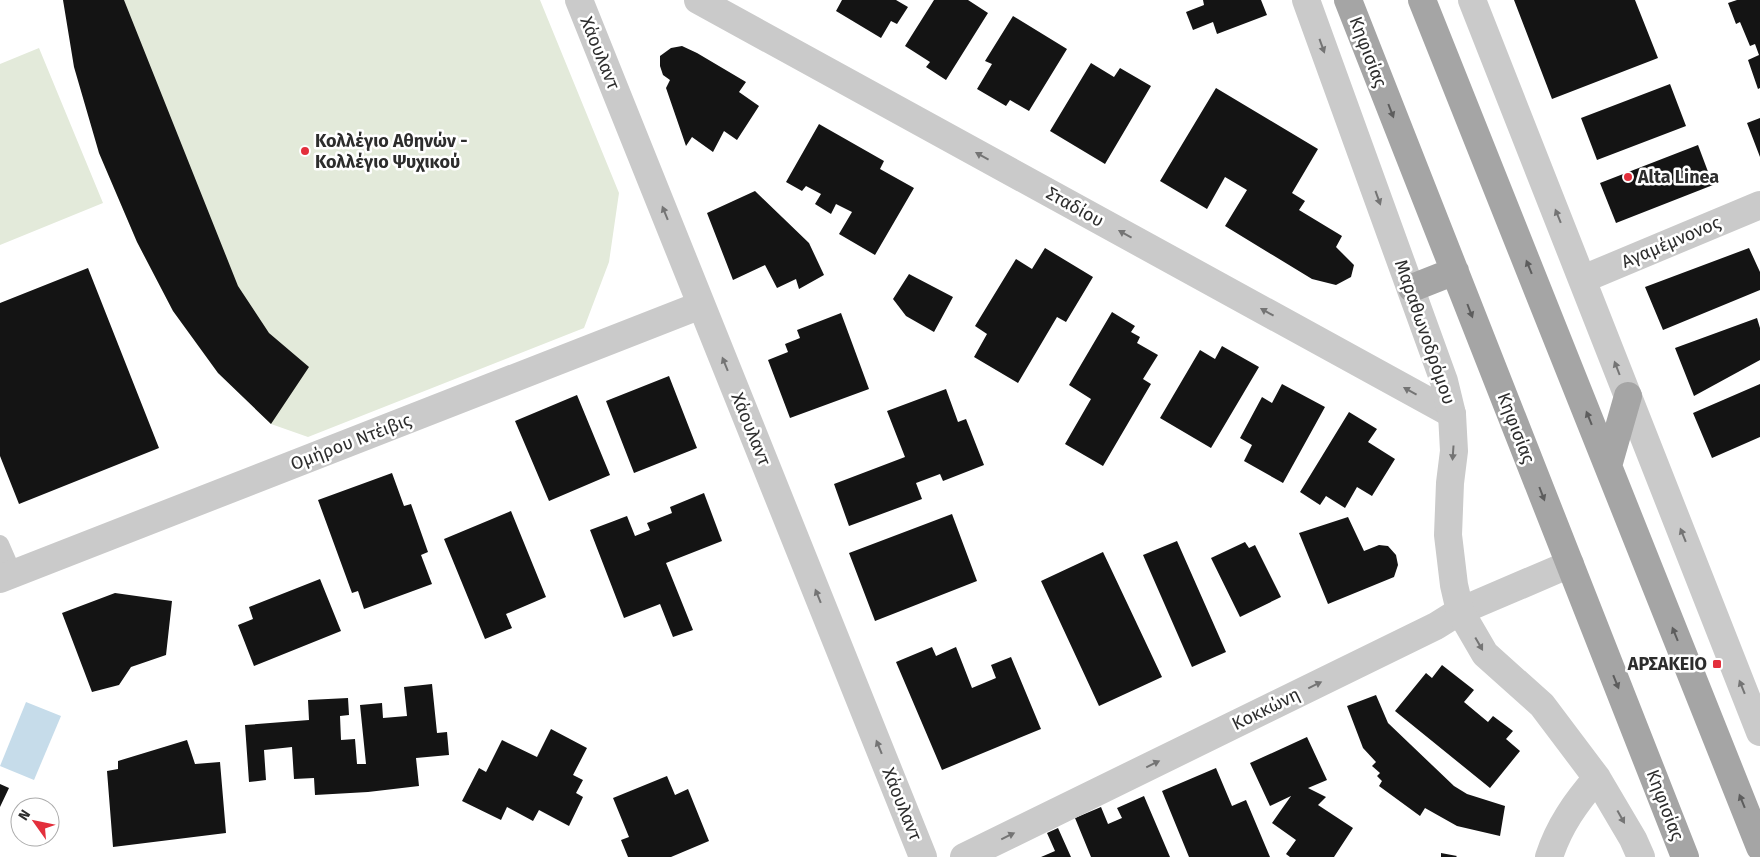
<svg xmlns="http://www.w3.org/2000/svg" width="1760" height="857" font-family="'Fira Sans',sans-serif">
<style>
.green{fill:#e3eada}
.water{fill:#c6dcea}
.building{fill:#141414}
.lines{fill:none;stroke-linecap:round;stroke-linejoin:round}
.service{stroke:#cacaca;stroke-width:18}
.pedestrian{stroke:#cacaca;stroke-width:28}
.minor{stroke:#cacaca;stroke-width:28}
.tertiary{stroke:#cacaca;stroke-width:28}
.primary{stroke:#a5a5a5;stroke-width:28}
.oneway{fill:#747474}
.oneway2{fill:#5d5d5d}
.poi-dot{fill:#e32f3c;stroke:#fff;stroke-width:2}
.labels{text-anchor:middle;dominant-baseline:central;stroke-width:5;stroke-linejoin:round;paint-order:stroke}
.street-label{font-size:18px;fill:#2d2d2d;stroke:#fff}
.poi-label{font-size:18px;font-weight:bold;fill:#2d2d2d;stroke:#fff;text-anchor:start}
</style>
<rect width="100%" height="100%" fill="#fff"/>
<path class="green" d="M63 0H540L619 193 609 262 584 328 308 437 271 424 218 373 173 311 137 242 99 153Z
M39 48 103 203 0 245V64Z"/>
<path class="water" d="M26 702 61 716 34 780 0 766Z"/>
<path class="building" d="M63 0H124L238 286 269 333 309 367 271 424 218 373 173 311 137 242 99 153 74 67Z
M842 0H896L908 7 897 24 891 21 881 38 836 11Z
M934 0H968L988 13 946 80 926 67 930 62 905 46Z
M1203 0H1261L1267 15 1217 34 1213 22 1193 30 1186 12 1204 5Z
M1514 0H1635L1658 58 1552 99Z
M1737 0H1760V88L1758 89 1748 60 1759 55 1755 44 1750 46 1740 22 1736 24 1728 3Z
M1013 16 1067 49 1029 111 1010 100 1006 106 977 89 992 64 985 61Z
M682 46 697 53 746 82 739 92 759 106 737 140 724 131 713 152 692 137 686 146 666 88 670 80 663 75 660 66V56L671 48Z
M1091 63 1114 77 1120 68 1151 86 1105 164 1050 131Z
M1670 84 1686 126 1597 160 1581 118Z
M1216 88 1318 149 1292 193 1305 201 1299 210 1342 236 1336 247 1354 265 1351 277 1336 285 1312 279 1225 226 1247 190 1225 177 1207 209 1160 181Z
M1760 118V157L1747 123Z
M819 124 884 161 880 169 914 188 875 255 839 234 852 212 836 204 831 214 815 204 821 194 806 186 802 191 786 182Z
M1698 145 1713 185 1616 223 1600 183Z
M755 191 809 243 824 275 799 289 796 279 777 288 765 265 733 280 707 213Z
M1045 248 1093 277 1066 322 1057 317 1018 383 974 357 987 334 975 326 1016 259 1032 269Z
M1749 248 1760 272V290L1663 330 1645 287Z
M88 268 159 448 19 504 0 456V303Z
M909 274 953 297 934 332 906 316 893 299Z
M1112 312 1135 326 1131 332 1140 337 1137 343 1158 355 1143 379 1151 384 1103 466 1065 444 1091 399 1069 385Z
M841 313 869 389 790 418 768 360 788 352 785 344 800 338 797 330Z
M1757 318 1760 328V360L1694 396 1675 348Z
M1222 346 1259 367 1211 448 1160 418 1200 350 1215 359Z
M669 376 697 448 634 473 606 401Z
M1282 384 1325 407 1283 483 1244 461 1252 445 1240 438 1262 397 1272 403Z
M1760 384V437L1712 458 1693 413Z
M946 389 958 422 966 419 984 465 943 481 940 474 916 483 922 499 849 526 834 484 905 457 887 411Z
M577 395 610 475 549 501 515 421Z
M1349 412 1377 429 1368 442 1395 459 1372 496 1357 487 1345 508 1326 496 1320 505 1300 492Z
M392 473 404 506 411 504 428 552 421 555 432 584 364 609 358 591 352 593 318 500Z
M704 493 722 541 666 563 693 630 673 637 660 604 624 618 590 530 627 516 635 536 650 530 647 523 672 513 670 507Z
M511 511 546 597 506 614 512 628 485 639 444 539Z
M952 514 977 581 875 621 849 553Z
M1348 517 1364 551 1379 545 1388 546 1396 555 1398 565 1394 577 1328 604 1299 533Z
M1177 541 1226 652 1192 667 1143 555Z
M1245 542 1249 548 1255 545 1281 597 1240 617 1211 558Z
M1103 552 1162 677 1099 706 1041 581Z
M320 579 341 631 254 666 238 625 253 619 249 607Z
M115 593 172 601 166 655 131 667 119 685 92 692 62 613Z
M932 647 936 656 956 647 972 688 996 678 991 665 1011 657 1041 729 942 770 896 662Z
M1442 665 1474 690 1464 702 1488 722 1493 716 1513 731 1506 739 1520 751 1490 788 1395 711 1426 673 1432 678Z
M432 684 437 733 447 732 449 755 416 758 419 786 368 792 315 795 314 778 294 779 292 747 264 750 266 780 249 782 245 725 309 720 308 700 348 698 349 715 340 716 341 740 355 739 357 764H366L360 705 382 703 383 718 407 716 404 687Z
M1376 695 1388 723 1454 786 1467 794 1505 806 1500 836 1457 826 1425 808 1420 816 1379 786 1382 781 1377 776 1380 773 1372 766 1376 762 1363 748 1347 706Z
M551 729 587 748 573 775 583 780 576 793 583 797 569 826 539 810 533 821 507 807 501 820 462 801 479 768 486 772 502 740 537 757Z
M1307 737 1327 780 1308 788 1326 797 1318 805 1353 828 1334 857H1290L1286 854 1296 840 1272 823 1291 796 1270 806 1250 763Z
M187 740 195 764 220 762 226 833 113 847 107 771 118 769V761Z
M1216 768 1232 806 1246 800 1270 857H1189L1162 791Z
M667 776 675 795 688 789 709 841 671 857H628L621 840 629 837 613 798Z
M0 784 9 788 0 807Z
M1144 796 1170 857H1091L1075 818 1101 807 1108 824 1122 818 1117 808Z
M1058 828 1071 857H1041L1055 851 1047 833Z
M1441 853 1457 856 1456 857H1441Z"/>
<g class="lines">
<path class="service" d="M0 544 13 574"/>
<path class="pedestrian" d="M1460 611 1570 564"/>
<path class="minor" d="M579 0 923 857
M698 0 1452 414
M0 579 701 305
M964 857 1436 626 1460 611"/>
<path class="tertiary" d="M1306 0 1444 381 1452 414 1454 451 1450 483 1448 535 1454 585 1460 611 1485 654 1542 705 1597 778 1633 839 1641 857
M1472 0 1760 732
M1583 279 1760 205
M1549 857C1559 826 1576 802 1597 778"/>
<path class="primary" d="M1348 0 1685 857
M1422 0 1760 847
M1412 288 1455 271
M1608 466 1628 396"/>
</g>
<defs><path id="oneway-solid" d="M-6-.8H1V-3.2L6.5 0L1 3.2V.8H-6Z" transform="scale(1.25)"/></defs>
<g class="oneway">
<use href="#oneway-solid" transform="translate(1322 46) rotate(70)"/>
<use href="#oneway-solid" transform="translate(982 156) rotate(-151)"/>
<use href="#oneway-solid" transform="translate(1378 198) rotate(70)"/>
<use href="#oneway-solid" transform="translate(665 213) rotate(-112)"/>
<use href="#oneway-solid" transform="translate(1558 216) rotate(-112)"/>
<use href="#oneway-solid" transform="translate(1125 234) rotate(-151)"/>
<use href="#oneway-solid" transform="translate(1267 312) rotate(-151)"/>
<use href="#oneway-solid" transform="translate(725 364) rotate(-112)"/>
<use href="#oneway-solid" transform="translate(1617 368) rotate(-111)"/>
<use href="#oneway-solid" transform="translate(1410 391) rotate(-151)"/>
<use href="#oneway-solid" transform="translate(1453 453) rotate(94)"/>
<use href="#oneway-solid" transform="translate(1683 535) rotate(-112)"/>
<use href="#oneway-solid" transform="translate(818 596) rotate(-112)"/>
<use href="#oneway-solid" transform="translate(1479 644) rotate(60)"/>
<use href="#oneway-solid" transform="translate(1315 685) rotate(-26)"/>
<use href="#oneway-solid" transform="translate(1742 687) rotate(-112)"/>
<use href="#oneway-solid" transform="translate(879 747) rotate(-112)"/>
<use href="#oneway-solid" transform="translate(1153 764) rotate(-26)"/>
<use href="#oneway-solid" transform="translate(1621 817) rotate(61)"/>
<use href="#oneway-solid" transform="translate(1008 836) rotate(-26)"/>
</g>
<g class="oneway2">
<use href="#oneway-solid" transform="translate(1391 111) rotate(69)"/>
<use href="#oneway-solid" transform="translate(1529 267) rotate(-112)"/>
<use href="#oneway-solid" transform="translate(1470 311) rotate(69)"/>
<use href="#oneway-solid" transform="translate(1589 418) rotate(-112)"/>
<use href="#oneway-solid" transform="translate(1542 494) rotate(69)"/>
<use href="#oneway-solid" transform="translate(1675 634) rotate(-112)"/>
<use href="#oneway-solid" transform="translate(1616 682) rotate(68)"/>
<use href="#oneway-solid" transform="translate(1742 801) rotate(-112)"/>
</g>
<g class="poi-dot">
<circle cx="305" cy="151" r="5"/>
<circle cx="1628" cy="177" r="5"/>
<rect x="1712" y="659" width="10" height="10" rx="2.5"/>
</g>
<g class="labels">
<g class="street-label">
<text transform="translate(1368 52) rotate(69)">Κηφισίας</text>
<text transform="translate(600 53) rotate(68)">Χάουλαντ</text>
<text transform="translate(1075 207) rotate(29)">Σταδίου</text>
<text transform="translate(1671 242) rotate(-23)">Αγαμέμνονος</text>
<text transform="translate(1425 332) rotate(71)">Μαραθωνοδρόμου</text>
<text transform="translate(1516 428) rotate(69)">Κηφισίας</text>
<text transform="translate(751 429) rotate(68)">Χάουλαντ</text>
<text transform="translate(351 442) rotate(-21)">Ομήρου Ντέιβις</text>
<text transform="translate(1266 709) rotate(-26)">Κοκκώνη</text>
<text transform="translate(902 804) rotate(68)">Χάουλαντ</text>
<text transform="translate(1665 805) rotate(69)">Κηφισίας</text>
</g>
<g class="poi-label">
<text x="315" y="141">Κολλέγιο Αθηνών -<tspan x="315" dy="21">Κολλέγιο Ψυχικού</tspan></text>
<text x="1638" y="177">Alta Linea</text>
<text x="1707" y="664" text-anchor="end">ΑΡΣΑΚΕΙΟ</text>
</g>
</g>
<g transform="translate(35 822) rotate(303)"><circle r="24" fill="#ffffff" stroke="#ababab"/>
<path d="M0-4L9 19L0 12L-9 19Z" fill="#e32f3c"/>
<text y="-8" font-size="14" font-weight="bold" text-anchor="middle" fill="#2d2d2d">N</text>
</g>
</svg>
